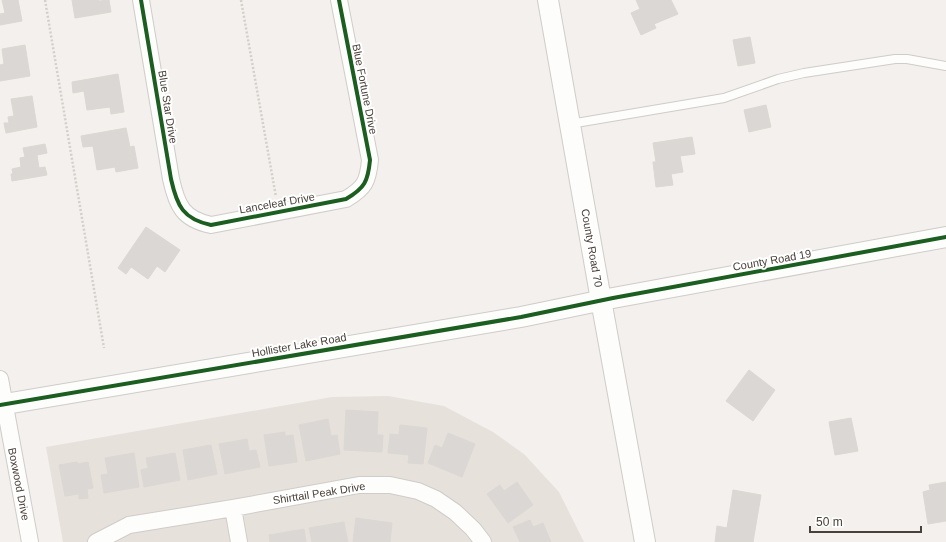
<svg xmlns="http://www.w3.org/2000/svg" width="946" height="542" font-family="Helvetica,sans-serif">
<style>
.residential{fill:#e7e1dc}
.building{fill:#dbd7d4;stroke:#dbd7d3}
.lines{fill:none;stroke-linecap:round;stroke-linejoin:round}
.service-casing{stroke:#cfccc9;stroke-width:10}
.minor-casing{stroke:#cfccc9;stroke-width:18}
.tertiary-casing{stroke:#cfccc9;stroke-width:22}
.path{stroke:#d3d0cb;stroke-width:2.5;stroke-dasharray:2 2;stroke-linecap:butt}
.service{stroke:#fdfdfc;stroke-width:8}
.minor{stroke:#fdfdfc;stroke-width:16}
.tertiary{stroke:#fdfdfc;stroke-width:20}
.cycleway-casing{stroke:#fff;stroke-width:6}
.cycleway{stroke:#1b5e20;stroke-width:4}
.labels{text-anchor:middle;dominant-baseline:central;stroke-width:4;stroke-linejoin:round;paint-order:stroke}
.street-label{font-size:11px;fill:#494039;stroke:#fff}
</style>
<rect width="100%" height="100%" fill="#f3f0ed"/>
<path class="residential" d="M388 396 444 406 493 432 524 454 559 492 584 542H63L46 447 332 397Z"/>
<path class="building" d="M2 0H18L22 21 0 25V14L5 13Z
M72 0H98L99 1 109 0 111 12 75 18Z
M636 0H671L678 14 654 24 656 28 641 35 631 13 640 9Z
M750 37 755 63 738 66 733 40Z
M25 45 30 76 0 81V65L4 64 2 49Z
M118 74 124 112 111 114 110 107 87 110 84 91 73 93 72 82Z
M32 96 37 127 6 133 4 123H9L8 117 14 116 11 99Z
M766 105 771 127 749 132 744 110Z
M126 128 130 147 134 146 138 168 116 172 115 167 97 170 93 146 83 147 81 136Z
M692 137 695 154 680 156 683 172 671 174 673 185 656 187 653 162H656L653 143Z
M45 144 47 153 37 155 39 168 45 167 47 175 12 181 11 174H13L12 169 21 167 20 158 25 157 23 148Z
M146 227 180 250 165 272 157 266 148 279 131 267 126 274 118 268Z
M749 370 775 390 753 421 726 401Z
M346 410 378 412 377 435H383L382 452 344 450Z
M851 418 858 451 835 455 829 422Z
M328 419 331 436 337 435 340 454 306 461 299 425Z
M400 425 427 428 423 464 408 463 409 455 388 453 390 434 399 435Z
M285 432V436L293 435 297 462 269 466 264 435Z
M448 433 475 444 462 477 428 463 435 445 442 448Z
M247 439 249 451 256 450 260 467 225 474 219 444Z
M211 445 217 474 188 480 183 450Z
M134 453 139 487 104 493 101 475 108 474 105 458Z
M175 453 180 480 144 487 141 470 148 468 146 458Z
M77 462 78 464 88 462 93 488 87 489 88 498 79 499V494L65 496 59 465Z
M517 482 533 505 508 523 487 494 500 485 504 491Z
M946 482V521L928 524 923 492 930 490 929 485Z
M733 490 761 495 753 542H715L717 526 727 528Z
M356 518 392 523 390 542H353Z
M530 520 533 527 543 523 551 542H520L513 527Z
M344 522 348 542H312L309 528Z
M304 529 306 542H270L269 535Z"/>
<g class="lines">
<defs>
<path id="service" d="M570 124 724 98 778 79 804 73 895 59H907L946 66"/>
<path id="minor" d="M141 0 171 179C177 206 183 219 211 225L346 199C365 188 368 181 370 160L339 0
M0 379 30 542
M233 508 239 542
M96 542 129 525 233 508 359 485H390L418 491 436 499 455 512 473 529 483 542"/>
<path id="tertiary" d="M548 0 601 300 645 542
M0 405 521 317 613 298 946 237"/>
</defs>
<use href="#service" class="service-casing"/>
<use href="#minor" class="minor-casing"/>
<use href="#tertiary" class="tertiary-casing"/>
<path class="path" d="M45 0 104 348
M241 0 276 197"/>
<use href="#service" class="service"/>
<use href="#minor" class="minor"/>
<use href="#tertiary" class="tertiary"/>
<defs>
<path id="cycleway" d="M141 0 171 179C177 206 183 219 211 225L346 199C365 188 368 181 370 160L339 0
M0 405 521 317 613 298 946 237"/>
</defs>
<use href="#cycleway" class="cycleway-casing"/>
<use href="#cycleway" class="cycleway"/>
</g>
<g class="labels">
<g class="street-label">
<text transform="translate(365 89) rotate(79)">Blue Fortune Drive</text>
<text transform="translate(168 107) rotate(81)">Blue Star Drive</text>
<text transform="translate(277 203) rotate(-10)">Lanceleaf Drive</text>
<text transform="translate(592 248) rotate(80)">County Road 70</text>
<text transform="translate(772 260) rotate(-10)">County Road 19</text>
<text transform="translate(299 345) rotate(-10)">Hollister Lake Road</text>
<text transform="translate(19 484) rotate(79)">Boxwood Drive</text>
<text transform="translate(319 493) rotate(-9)">Shirttail Peak Drive</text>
</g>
</g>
<path d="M810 526v6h111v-6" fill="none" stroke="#494039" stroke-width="2"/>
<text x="816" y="526" font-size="12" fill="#494039" stroke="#ffffff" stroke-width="3" paint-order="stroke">50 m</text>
</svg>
